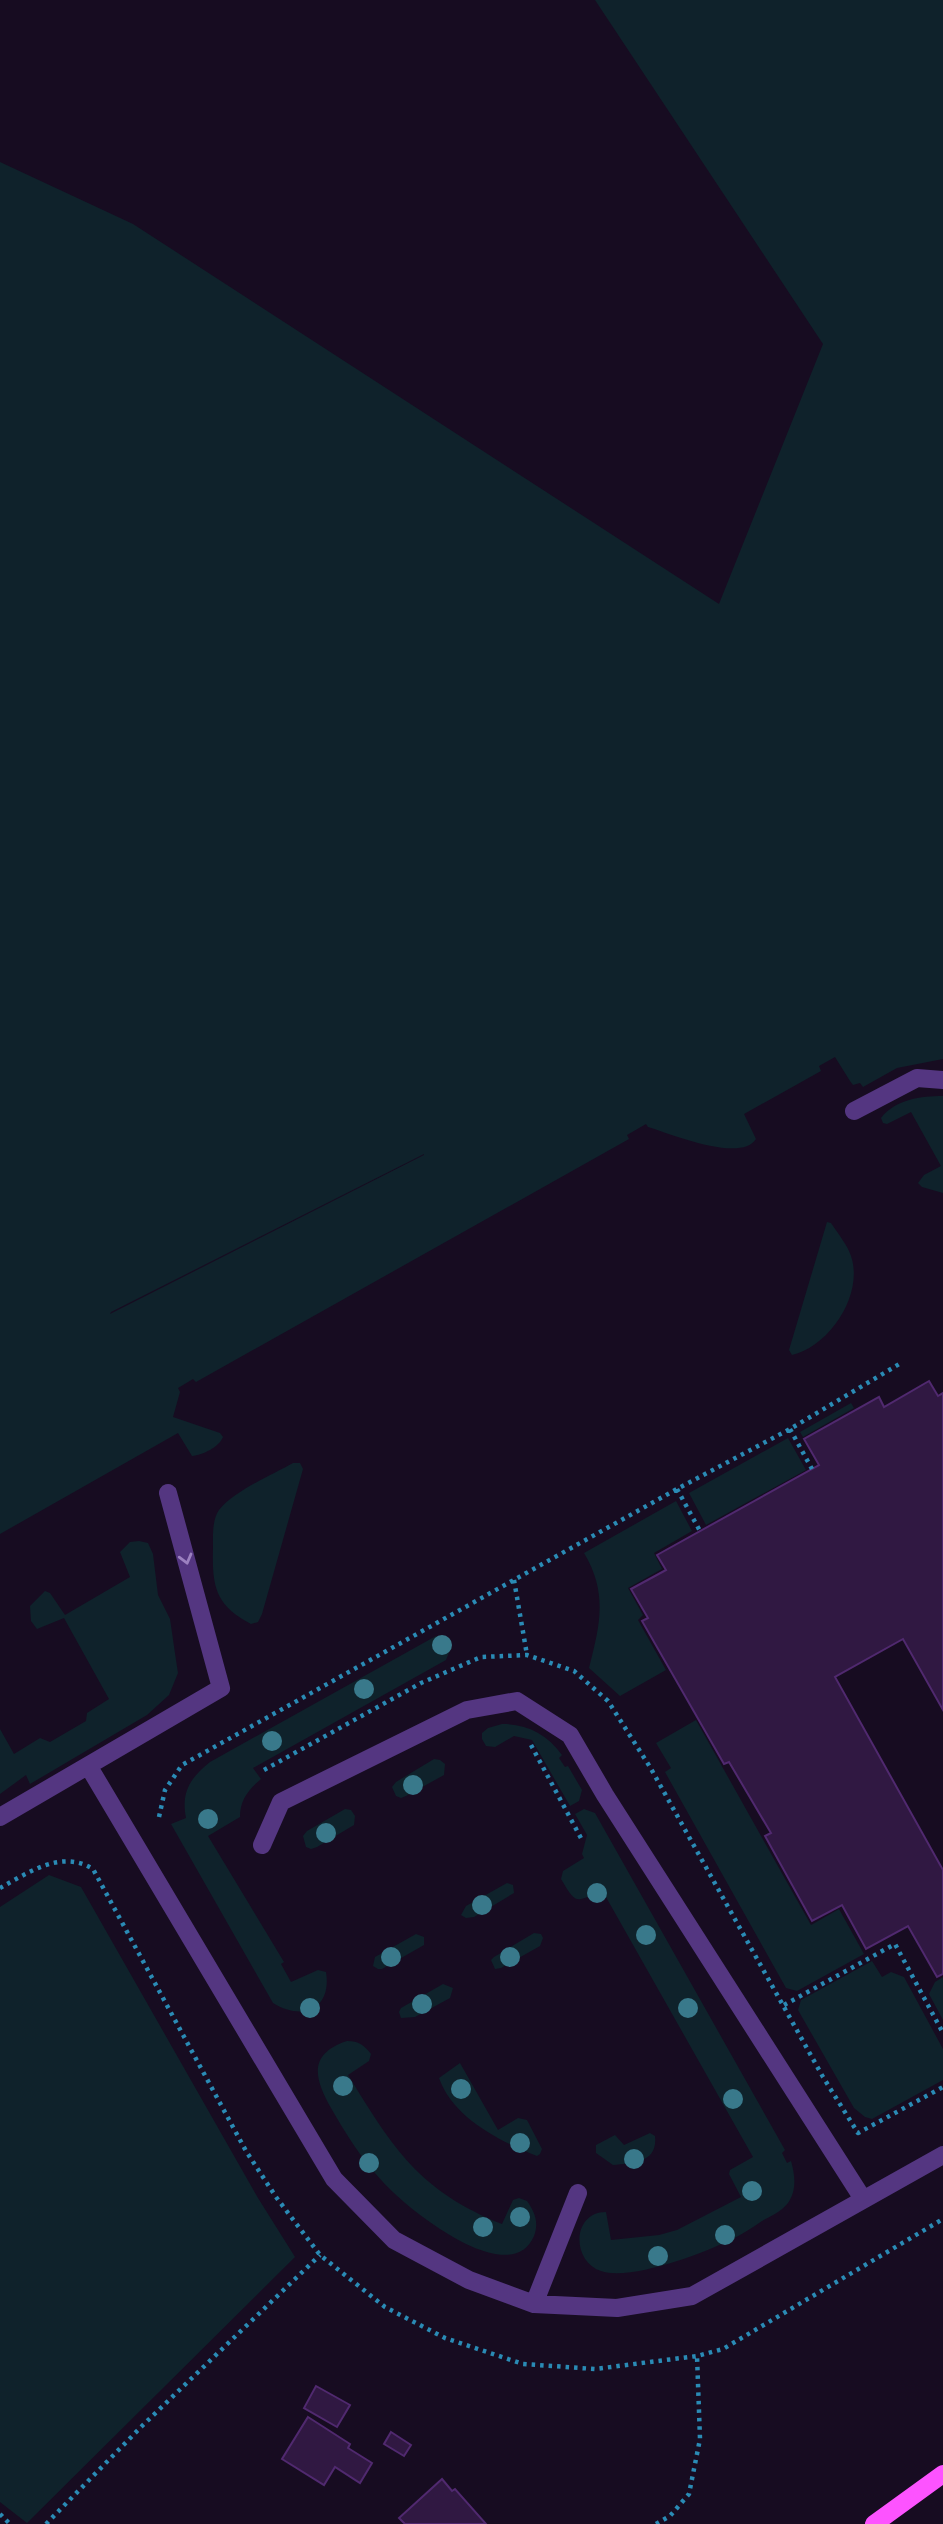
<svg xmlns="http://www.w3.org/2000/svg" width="943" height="2524" font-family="Roboto,sans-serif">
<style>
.green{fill:#0f222b;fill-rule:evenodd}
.building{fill:#301842;stroke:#50296f;stroke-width:2}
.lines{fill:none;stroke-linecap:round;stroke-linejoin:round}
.path{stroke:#2a8bb5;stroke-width:4.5;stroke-dasharray:3.5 5;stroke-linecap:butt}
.minor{stroke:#543681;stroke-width:18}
.major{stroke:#fd53ff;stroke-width:18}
.tree{fill:#39798b}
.oneway{stroke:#9c81c0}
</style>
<rect width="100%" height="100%" fill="#170c21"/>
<path class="green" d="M595 0H943V1059L897 1068 863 1087 860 1083 853 1085 850 1081 835 1057 819 1066 821 1071 744 1114 756 1139C741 1163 671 1134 648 1127L646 1124 627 1135 629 1139 196 1382 193 1379 178 1388 180 1392 173 1417 220 1433 223 1437C219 1447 203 1455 192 1456L178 1433 0 1534V162L133 224 719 604 823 344ZM424 1154V1155L110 1314 111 1312Z
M943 1096V1193L922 1187 918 1183 924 1175 941 1166 911 1112 887 1124 883 1123 881 1118C896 1099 921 1096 943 1096Z
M827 1222 831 1223C838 1234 847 1244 851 1256 864 1294 830 1346 792 1355L789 1350Z
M851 1403 854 1408 803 1437 800 1432Z
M788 1438 806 1470 706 1525 689 1493Z
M293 1463H300L303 1469 262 1614 258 1622 251 1624C215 1605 212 1586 213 1548 213 1536 212 1520 219 1510 234 1491 272 1475 293 1463Z
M676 1501 692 1531 654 1553 662 1569 628 1588 643 1615 638 1620 666 1670 620 1696 589 1668C600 1625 608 1593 584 1553Z
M139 1541 148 1543 153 1554 158 1595 170 1619 176 1660 178 1673 169 1695 147 1715 30 1784 26 1775 0 1794V1729L14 1754 40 1738 50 1742 86 1721 87 1713 109 1699 64 1618 37 1629 31 1621 30 1606 45 1591 50 1593 65 1615 130 1577 120 1552 130 1542Z
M436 1636 449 1643 450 1650 446 1660 253 1768 261 1779C248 1790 240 1800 240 1817L208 1836 284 1962 281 1964 291 1982 318 1970 326 1972C332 2010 302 2021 273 2003L171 1824 186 1818C181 1792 190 1778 210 1762Z
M696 1720 811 1925 839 1909 864 1954 797 1991 786 1988 665 1772 671 1768 656 1743Z
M502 1724C527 1724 547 1734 562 1755L559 1758 565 1767 568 1766 582 1790 579 1801 570 1806 532 1740 514 1736 495 1747 486 1746 482 1739V1733L488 1728Z
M434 1759 440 1760 445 1764 444 1775 406 1796 401 1798 396 1796 392 1787 396 1782Z
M345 1809 351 1810 355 1816 354 1825 317 1847 311 1849 306 1847 303 1836 307 1831Z
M584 1809 595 1813 785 2150 782 2153 787 2163 791 2161C795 2175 797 2190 788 2203 782 2211 771 2216 762 2221 752 2228 741 2235 730 2240 702 2254 630 2281 601 2271 571 2261 572 2212 606 2212L611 2240 659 2235 677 2230 741 2197 729 2174 730 2170 753 2157 602 1890C576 1902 577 1906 561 1879L563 1871 584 1858 582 1854 587 1835 575 1814Z
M49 1875 81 1887 258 2198 295 2257 27 2523 0 2502V1907Z
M507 1883 513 1885 514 1893 474 1917 466 1918 461 1915 466 1906Z
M534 1933 541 1934 543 1938 540 1946 501 1968 495 1969 491 1960 494 1957Z
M416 1934 424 1937V1945L382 1969H378L373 1966 375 1957Z
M872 1961 882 1977 891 1972 904 1977 943 2049V2080L872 2119 865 2117 854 2108 798 2010 801 2000Z
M943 1977V2020L929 1994 935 1982Z
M443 1984 453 1988 450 1998 415 2017 401 2018 399 2012 401 2008Z
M347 2041C359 2041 364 2045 371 2054L369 2061 348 2075C393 2148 419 2191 502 2224L513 2200 519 2198 527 2201C535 2212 539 2223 534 2236 510 2292 406 2208 383 2182 362 2160 346 2134 331 2108 314 2078 308 2054 347 2041Z
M460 2063 498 2130 518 2118 527 2120 542 2149 540 2154 537 2156C501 2142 453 2118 439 2078Z
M650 2133 655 2136C658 2163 633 2163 613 2165L596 2153V2145L615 2135 624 2145Z"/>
<path class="building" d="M929 1381 938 1396 943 1393V1710L903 1639 835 1677 943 1870V1974L937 1977 908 1926 866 1949 842 1905 812 1921 765 1836 771 1833 729 1762 724 1764 642 1621 648 1618 631 1589 666 1570 657 1555 819 1465 804 1439 879 1397 884 1407Z
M316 2386 350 2405 337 2427 304 2408Z
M308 2417 350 2444 348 2448 372 2463 360 2483 335 2467 324 2485 282 2459Z
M391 2432 411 2445 404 2456 384 2444Z
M442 2479 452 2491 455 2489 486 2524H405L399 2518Z"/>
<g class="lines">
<path class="path" d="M790 1429 812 1469
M677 1489 700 1531
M514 1580 527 1655
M531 1745 582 1840
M264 1770 421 1683 481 1657 527 1655 574 1671 608 1701 650 1767 823 2077 858 2133 943 2087
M159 1817 165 1790 182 1765 677 1489 790 1429 901 1363
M0 1888C28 1873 61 1849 93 1869L246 2151 276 2197 320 2255 385 2307 445 2338 523 2364 595 2369 697 2356 723 2349 943 2219
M784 2005 895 1944 943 2033
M0 2514 10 2524
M46 2524 142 2426 320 2255
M656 2524 670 2516 689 2494 700 2439 697 2356"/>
<path class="minor" d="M854 1111 917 1078 943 1080
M89 1767 334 2179 394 2240 469 2280 534 2304 617 2308 692 2296 943 2155
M0 1817 221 1688 168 1493
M262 1845 281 1802 467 1710 517 1701 570 1735 605 1795 863 2199
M534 2304 578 2193"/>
<path class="major" d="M874 2524 943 2474"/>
</g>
<g class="tree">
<circle cx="442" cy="1645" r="10"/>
<circle cx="364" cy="1689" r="10"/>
<circle cx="272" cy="1741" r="10"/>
<circle cx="413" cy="1785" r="10"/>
<circle cx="208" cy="1819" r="10"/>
<circle cx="326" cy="1833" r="10"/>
<circle cx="597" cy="1893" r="10"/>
<circle cx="482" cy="1905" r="10"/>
<circle cx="646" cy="1935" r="10"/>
<circle cx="391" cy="1957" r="10"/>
<circle cx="510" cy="1957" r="10"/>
<circle cx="422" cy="2004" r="10"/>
<circle cx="310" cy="2008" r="10"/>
<circle cx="688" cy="2008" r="10"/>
<circle cx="343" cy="2086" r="10"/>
<circle cx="461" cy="2089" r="10"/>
<circle cx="733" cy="2099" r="10"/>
<circle cx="520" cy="2143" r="10"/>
<circle cx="634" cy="2159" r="10"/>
<circle cx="369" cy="2163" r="10"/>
<circle cx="752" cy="2191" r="10"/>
<circle cx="520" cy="2217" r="10"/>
<circle cx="483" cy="2227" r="10"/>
<circle cx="725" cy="2235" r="10"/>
<circle cx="658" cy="2256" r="10"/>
</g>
<defs><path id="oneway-chevron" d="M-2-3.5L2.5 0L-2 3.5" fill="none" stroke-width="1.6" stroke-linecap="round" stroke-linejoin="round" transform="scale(1.75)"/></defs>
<use class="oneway" href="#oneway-chevron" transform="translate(186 1559) rotate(75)"/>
</svg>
